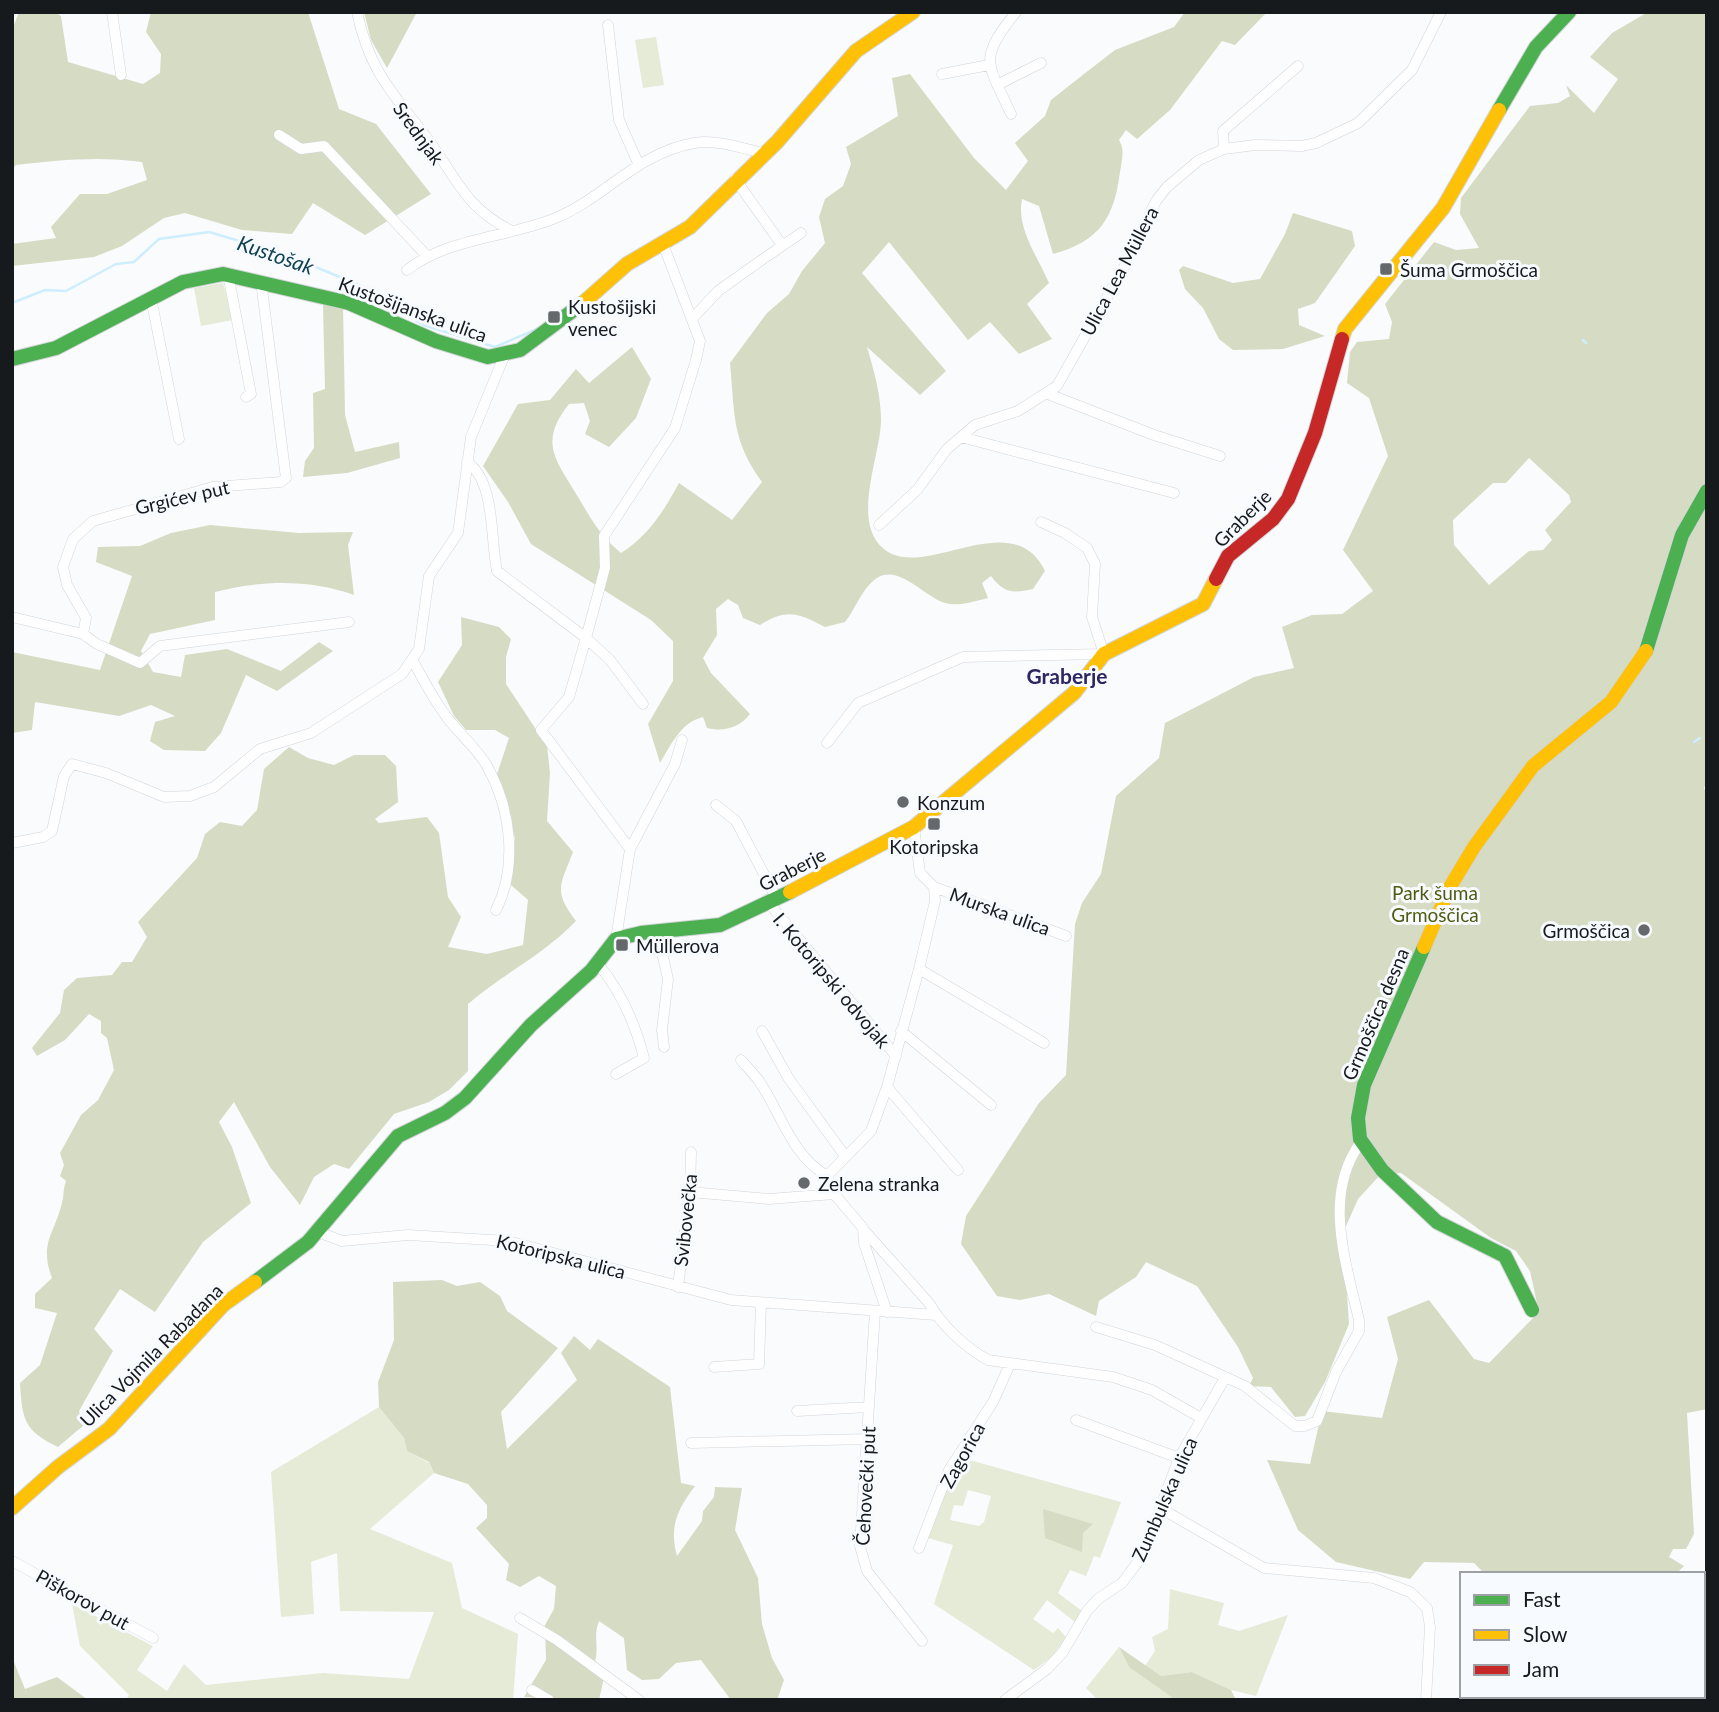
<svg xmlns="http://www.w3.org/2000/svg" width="1719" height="1712" font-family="Lato,sans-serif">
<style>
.green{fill:#e5ebd6;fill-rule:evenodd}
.forest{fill:#d5dcc3;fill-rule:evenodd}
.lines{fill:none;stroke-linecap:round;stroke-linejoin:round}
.stream{stroke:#cfeefd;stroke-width:2.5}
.street-casing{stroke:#d2d5d8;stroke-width:11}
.fast-casing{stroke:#d2d5d8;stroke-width:16}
.slow-casing{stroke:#d2d5d8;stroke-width:16}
.jam-casing{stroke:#d2d5d8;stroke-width:16}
.street{stroke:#fefeff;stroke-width:10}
.fast{stroke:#4caf50;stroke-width:14}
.slow{stroke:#ffc107;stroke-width:14}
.jam{stroke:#c62828;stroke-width:14}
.poi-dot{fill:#66696b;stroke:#f7fbff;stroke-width:2.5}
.labels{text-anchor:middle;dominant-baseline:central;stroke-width:6;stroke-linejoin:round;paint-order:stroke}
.street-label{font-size:19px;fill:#171a1d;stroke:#f7fbff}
.poi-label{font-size:19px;fill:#171a1d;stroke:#f7fbff;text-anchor:start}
.park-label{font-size:19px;fill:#4f5b10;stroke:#f7fbff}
.water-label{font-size:21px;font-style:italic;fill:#114052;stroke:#f7fbff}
.neighbourhood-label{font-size:21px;font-weight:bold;fill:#2c255f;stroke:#f7fbff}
</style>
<rect width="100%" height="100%" fill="#f9fbfd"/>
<path class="green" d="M656 37 664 85 643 88 635 40Z
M223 283 233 320 201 326 194 288Z
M379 1407 404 1438 407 1451 429 1463 434 1473 370 1529 452 1563 462 1608 518 1634 513 1700H126L129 1695 80 1646 72 1604 153 1646 137 1670 167 1691 184 1664 206 1685 323 1673 409 1679 434 1612 340 1611 337 1553 311 1562 314 1614 281 1617 271 1472Z
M962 1458 1121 1502 1100 1558 1094 1556 1086 1576 1070 1570 1058 1593 1082 1611 1075 1622 1047 1600 1033 1619 1053 1633 1058 1628 1066 1637 1052 1657 1034 1670 934 1604 953 1545 928 1538 954 1468ZM968 1490 991 1496 984 1522 979 1526 950 1520 954 1505 963 1506Z
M1170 1589 1224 1603 1218 1625 1239 1631 1288 1615 1256 1696 1231 1690 1192 1672 1161 1676 1145 1666 1155 1651 1152 1637 1168 1629Z
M1119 1647 1129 1667 1174 1698 1098 1700 1086 1688Z"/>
<path class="forest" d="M19 12H54L61 16 68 62 143 84 160 73 161 54 146 32 151 12H308L339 109 376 124 431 194 365 235 313 203 292 234 242 230 185 213 164 218 122 246 94 257 12 266V244L56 238 51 227 80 194H107L147 180 142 162C99 156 59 160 16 165L12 169V30Z
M364 12H417L387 68 371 40Z
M1185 12H1267L1235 45 1222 41 1170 110 1137 139 1126 130 1119 140C1125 150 1122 159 1120 172 1114 218 1100 241 1053 254L1039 206 1022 199C1016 228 1038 257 1049 283L1027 304 1052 339 1019 354 990 322 968 340 889 242 862 273 946 371 920 395 867 347C874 371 881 395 881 420 881 455 850 522 884 549 924 582 1012 503 1045 571L1033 589C1014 593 1004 594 991 576L982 583 988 598C975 601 958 607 945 603 920 595 894 556 869 585 859 596 854 611 845 622L825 627C798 613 787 608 760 625L743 618 738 605 728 599 716 609 717 635 703 658 711 673 750 714C739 728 724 732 707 728L703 717C681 722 671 745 660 763L648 724 673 681V641L651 620 531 544 508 502 483 466 518 404 550 400 576 369 589 383 632 347 651 379 636 418 609 447 585 434 590 421 584 403 569 404C538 443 556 460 578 497 593 522 599 534 621 553 648 536 664 511 679 483L732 520 762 482C731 439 735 414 730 363L767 313 789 294 802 271 825 243 819 217 825 199 843 186 851 164 846 147 898 116 892 78 910 74 974 158 1006 190 1028 161 1015 143 1045 116 1051 100 1084 74 1115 50 1174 27Z
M1648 12H1707V782L1704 788 1707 796V1409L1687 1413 1694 1534 1686 1549H1673L1669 1557 1684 1566 1676 1574H1485L1474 1563 1424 1562 1410 1579 1336 1562 1298 1530 1267 1460 1310 1464 1322 1411 1382 1418 1398 1359 1387 1317 1429 1300 1474 1359 1489 1363 1539 1312 1530 1271 1516 1251 1491 1238 1401 1173 1381 1174 1358 1199 1343 1233 1349 1324 1325 1382 1305 1416 1295 1417 1271 1387 1249 1386 1253 1378 1238 1347 1197 1286 1146 1262 1136 1277 1099 1301 1096 1316 1049 1294 1020 1300 997 1296 961 1244 966 1216 1039 1103 1066 1075 1075 924 1082 903 1101 874 1116 796 1159 758 1165 723 1254 677 1294 668 1282 627 1312 615 1342 614 1373 591 1343 550 1388 456 1369 398 1347 383 1350 352 1357 342 1389 339 1392 322 1385 304 1434 242 1456 250 1479 248 1460 214 1461 198 1530 106 1558 103 1570 96 1566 85 1594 113 1618 79 1590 57 1612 33ZM1529 458 1569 495 1571 502 1545 530 1552 540 1543 550 1529 551 1489 585 1454 545 1453 520 1493 483H1506Z
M1293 213 1352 231 1355 246 1315 303 1298 309 1299 325 1325 336 1283 349 1233 350 1219 339 1203 308 1185 289 1179 270 1183 266 1233 283 1260 279 1285 234Z
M323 305H343L345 415 355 452 399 442 400 458 347 473 303 477 305 461 314 448 313 393 325 389Z
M210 525 299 533 353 532 348 545 354 595C310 579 260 580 215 592V620L150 634 141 651 153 672 181 677 185 655 227 649 281 671 319 642 333 651 277 691 246 675 221 733 205 751 164 750 150 741 155 722 175 716 151 705 119 716 35 702 32 730 12 733V652L100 670 132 576 96 562 98 547 140 546 171 533Z
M461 617 499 627 511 639 506 657V684L547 746 550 773 547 821 573 852C560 886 553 891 576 921 542 956 504 973 468 1004V1071L449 1090 429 1102 394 1114 349 1169 334 1164 314 1177 300 1205 270 1167 234 1102 219 1122 232 1147 251 1203 203 1242 155 1312 120 1289 94 1329 113 1351 79 1411 84 1425 58 1447C24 1431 22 1419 20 1383L40 1365 57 1313 35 1308V1294L52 1278C39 1243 54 1235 62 1203 64 1196 63 1189 66 1181L60 1176 64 1165 60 1153 81 1115 98 1100 114 1070 107 1038 101 1033V1021L89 1014 65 1040 37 1056 32 1048 60 1013 64 990 77 978 112 975 122 962H132L147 937 138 922 197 858 205 834 220 822 242 826 257 810 264 769 289 747 308 758 334 765 354 755H385L396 766 398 802 375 819 379 823 427 817 439 833 448 897 461 917 448 947 487 954 523 945 528 900 510 884 515 838 497 774 509 738 495 730H466L454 716 438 682 462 645Z
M442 1280 457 1286 480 1282 500 1296 507 1311 558 1348 501 1412 507 1449 577 1380 561 1353 574 1336 590 1350 598 1339 670 1387 681 1483 695 1486C677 1510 669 1527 677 1556L702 1521 703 1511 714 1497 715 1487 742 1488 735 1530 758 1578 762 1624 772 1658 784 1680 777 1700H731L701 1660 676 1663 659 1679 642 1680 627 1670 624 1638 599 1621C592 1638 601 1649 593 1667L605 1673 599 1700 524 1697 546 1660 545 1625 554 1609 556 1586 539 1576 520 1587 506 1580 509 1564 476 1528 487 1518V1505L468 1484 434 1473 429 1462 407 1451 404 1438 379 1407 378 1382 394 1340 393 1282Z
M1043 1509 1093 1524 1083 1533 1082 1552 1045 1538Z
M1119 1647 1161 1676 1192 1672 1231 1690 1236 1700H1171L1173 1698 1129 1667Z
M12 1657 25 1689 57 1677 88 1700H12Z"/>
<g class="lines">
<path class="stream" d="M12 303 45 290 66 291 116 264 134 262 159 239 209 232 287 255 371 290 423 325 495 347 537 329
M1583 340 1586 343
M1694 742 1700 738"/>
<defs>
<path id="street" d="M112 12 121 75
M357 12C370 74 394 94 430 142 458 181 466 208 512 231
M608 25 619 120 638 163
M942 74 989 65
M997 85 1041 63
M1011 114C987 62 978 60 1016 12
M279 135 301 149 324 146 426 255
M1224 149 1223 131 1298 66
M735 179 782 245
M766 257 801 233
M407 270C449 237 509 238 558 217 606 196 638 153 694 143 715 139 742 148 762 153
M228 274 251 394 246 397
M151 298 179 439
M692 319 718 291 763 259
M1048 394 1154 435 1220 456
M961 437 1174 493
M467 462C496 482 490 539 497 571L586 638 569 697 541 730 630 849
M879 525 917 490 947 449 975 425 1018 411 1057 386 1128 260 1156 201 1167 187 1199 160 1224 149 1255 145 1302 146 1316 143 1358 123 1412 70 1441 12
M12 617 83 634 97 644 140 663 160 646 349 622
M83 634 86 618 67 585 63 567 73 539 93 521 213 487 281 482 286 478 261 281
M413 661C423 679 433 699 446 716 458 733 477 748 487 766 511 809 518 866 496 910
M643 704 610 660 586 638 605 568 604 536 675 428 696 360 700 341 663 244
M827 743 858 703 963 657 1104 654 1092 617 1095 564 1087 548 1065 533 1041 522
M716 805 736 821 777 899
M12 843 43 837 52 831 64 776 72 764 106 773 164 797 190 796 214 787 260 749 311 733 402 674 419 649 429 576 458 533 471 437 505 354
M934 887 1066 936
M769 903 896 1056
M657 931 668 979 662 1030 664 1047
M616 939 630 849 675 764 682 740
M598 964C621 991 635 1023 644 1058L616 1074
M919 969 1044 1043
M762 1031 789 1079 845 1156
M901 1031 991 1105
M741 1060C747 1067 754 1074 759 1081 781 1113 791 1155 827 1176
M887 1087 958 1170
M690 1192 769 1199 834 1194
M863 1229 929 1303C942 1326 966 1348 988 1360L1113 1377 1152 1390 1201 1418
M318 1232 342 1241 408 1235 508 1241 731 1300 936 1315
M678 1287 690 1192 691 1152
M875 1311 860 1546 867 1571 922 1641
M887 1312 864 1243 863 1228 834 1194 827 1176 871 1131 887 1087 919 969 935 901 934 887 920 873 914 827
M1096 1327 1155 1345 1245 1386 1295 1426H1305L1317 1421 1336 1372 1359 1331V1320C1346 1263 1322 1194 1361 1142
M714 1367 759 1364 761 1303
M797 1411 869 1407
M1076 1420 1179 1458
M691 1443 867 1439
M1160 1508 1264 1568 1374 1578 1410 1592 1427 1608 1430 1627 1426 1700
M919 1548 949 1470 993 1402 1010 1364
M12 1561 153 1638
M520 1618 557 1640 639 1700
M532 1690 549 1700
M1693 1696 1707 1698
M1005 1700 1047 1669 1063 1652 1087 1611 1098 1599 1122 1583 1143 1555 1179 1458 1225 1378"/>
<path id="fast" d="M1499 110 1536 47 1569 12
M12 359 56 348 183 282 223 274 349 303 436 341 488 357 520 350 583 303
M1646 651 1682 535 1707 491
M1424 947 1364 1085 1358 1118 1360 1139 1382 1170 1437 1222 1505 1256 1532 1310
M255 1282 308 1242 398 1136 445 1113 465 1098 531 1025 591 971 616 939 641 933 720 925 790 892"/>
<path id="slow" d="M583 303 627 264 690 227 777 142 856 51 913 12
M1342 339 1345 329 1443 208 1499 110
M790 892 914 827 1074 693 1104 654 1203 604 1216 579
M1424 947 1450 887 1474 847 1533 766 1611 702 1646 651
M12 1508 58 1467 109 1429 223 1305 255 1282"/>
<path id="jam" d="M1216 579 1228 556 1273 519 1288 499 1315 433 1342 339"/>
</defs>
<use href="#street" class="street-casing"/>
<use href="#fast" class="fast-casing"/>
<use href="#slow" class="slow-casing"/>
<use href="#jam" class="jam-casing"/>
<use href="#street" class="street"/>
<use href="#fast" class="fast"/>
<use href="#slow" class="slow"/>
<use href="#jam" class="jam"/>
</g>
<g class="poi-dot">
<rect x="1379" y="262" width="14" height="14" rx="3.5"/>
<rect x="547" y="310" width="14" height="14" rx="3.5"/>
<circle cx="903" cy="802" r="7"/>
<rect x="927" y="817" width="14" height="14" rx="3.5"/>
<circle cx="1644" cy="930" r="7"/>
<rect x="615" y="938" width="14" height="14" rx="3.5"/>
<circle cx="804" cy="1183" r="7"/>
</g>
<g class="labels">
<g class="street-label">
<text transform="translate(419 133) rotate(54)">Srednjak</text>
<text transform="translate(1119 271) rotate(-62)">Ulica Lea Müllera</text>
<text transform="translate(413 309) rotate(20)">Kustošijanska ulica</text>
<text transform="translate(182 497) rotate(-13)">Grgićev put</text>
<text transform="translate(1242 518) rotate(-45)">Graberje</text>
<text transform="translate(792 869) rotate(-27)">Graberje</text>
<text transform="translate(1000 911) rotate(20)">Murska ulica</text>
<text transform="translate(832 980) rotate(50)">I. Kotoripski odvojak</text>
<text transform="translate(1375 1014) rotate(-67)">Grmoščica desna</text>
<text transform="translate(685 1220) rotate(-84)">Svibovečka</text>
<text transform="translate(561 1256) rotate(14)">Kotoripska ulica</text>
<text transform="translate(151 1355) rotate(-45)">Ulica Vojmila Rabadana</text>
<text transform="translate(962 1455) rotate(-61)">Zagorica</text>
<text transform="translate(865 1486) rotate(-87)">Čehovečki put</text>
<text transform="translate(1164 1499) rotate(-66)">Zumbulska ulica</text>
<text transform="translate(83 1599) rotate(29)">Piškorov put</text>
</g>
<g class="poi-label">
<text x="1400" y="269">Šuma Grmoščica</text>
<text x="568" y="306">Kustošijski<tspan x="568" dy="22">venec</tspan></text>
<text x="917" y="802">Konzum</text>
<text x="934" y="846" text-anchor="middle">Kotoripska</text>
<text x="1630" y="930" text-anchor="end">Grmoščica</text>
<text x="636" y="945">Müllerova</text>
<text x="818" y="1183">Zelena stranka</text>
</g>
<g class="park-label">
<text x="1435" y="892">Park šuma<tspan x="1435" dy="22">Grmoščica</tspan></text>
</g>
<g class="water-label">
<text transform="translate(276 254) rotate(19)">Kustošak</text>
</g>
<g class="neighbourhood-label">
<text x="1067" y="675">Graberje</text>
</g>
</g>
<rect width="1719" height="1712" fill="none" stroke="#171a1d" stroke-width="28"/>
<rect x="1460" y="1572" width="245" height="126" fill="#f7fbff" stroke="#9da1a5" stroke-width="2"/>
<rect x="1474" y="1595" width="35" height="10" fill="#4caf50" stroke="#9da1a5" stroke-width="2"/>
<text x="1523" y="1607" font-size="21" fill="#171a1d">Fast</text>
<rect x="1474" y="1630" width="35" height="10" fill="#ffc107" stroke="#9da1a5" stroke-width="2"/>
<text x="1523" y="1642" font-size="21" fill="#171a1d">Slow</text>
<rect x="1474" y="1665" width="35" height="10" fill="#c62828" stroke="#9da1a5" stroke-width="2"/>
<text x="1523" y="1677" font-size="21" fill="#171a1d">Jam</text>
</svg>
